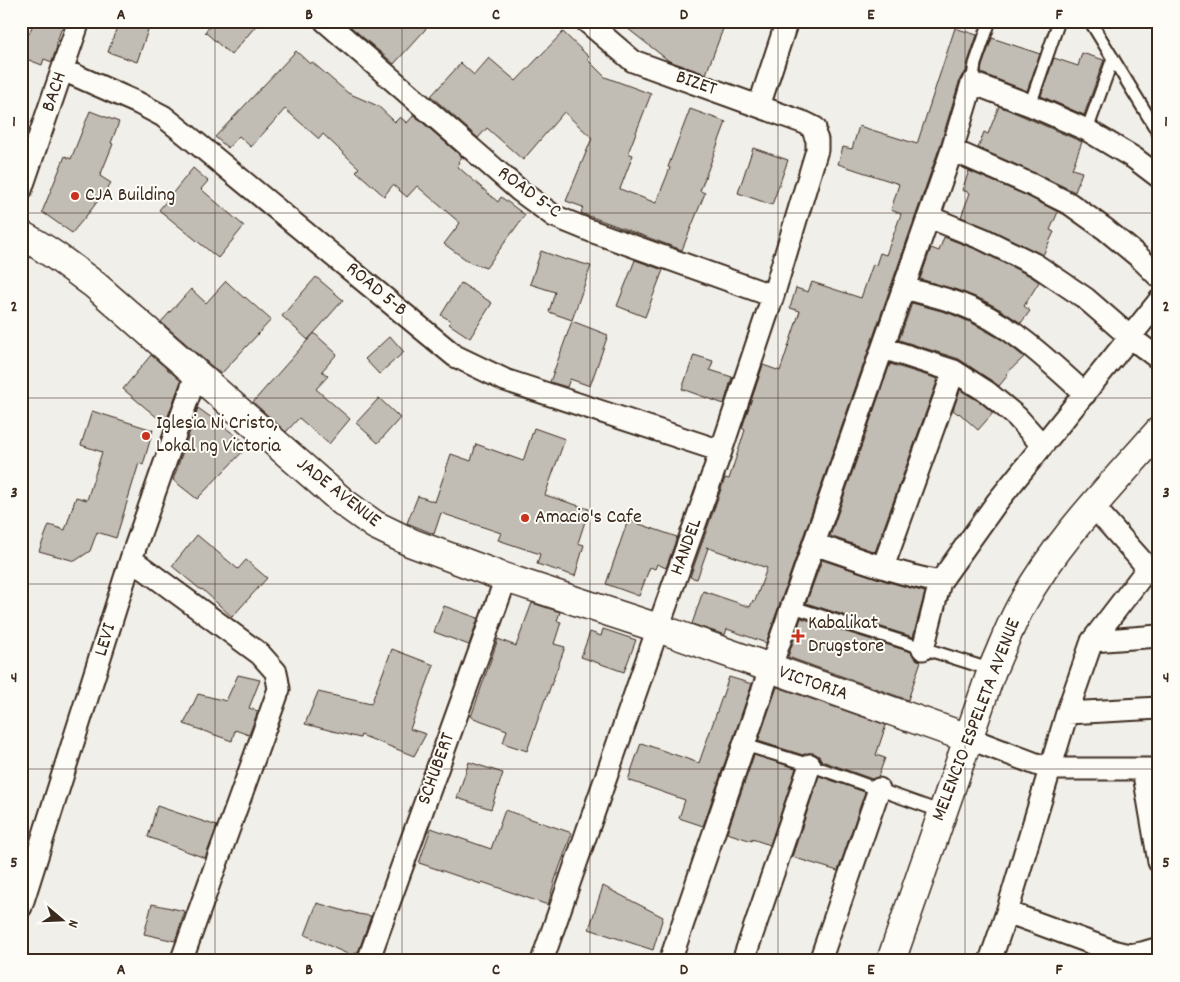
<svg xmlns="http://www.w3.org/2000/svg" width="1180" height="982" font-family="Dekko,sans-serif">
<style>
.building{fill:#c1bcb4;stroke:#3b2a1e}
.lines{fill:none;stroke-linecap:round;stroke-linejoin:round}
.lane-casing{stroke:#3b2a1e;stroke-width:15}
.street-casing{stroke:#3b2a1e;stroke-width:25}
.secondary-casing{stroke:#3b2a1e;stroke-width:31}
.lane{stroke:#fdfcf7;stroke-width:11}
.street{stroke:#fdfcf7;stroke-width:21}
.secondary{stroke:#fdfcf7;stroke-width:28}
.grid{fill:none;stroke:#3b2a1e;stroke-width:1;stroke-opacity:0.55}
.poi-dot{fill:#c8321e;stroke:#fdfcf7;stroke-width:2}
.labels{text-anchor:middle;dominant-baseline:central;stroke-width:4;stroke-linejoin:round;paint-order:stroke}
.street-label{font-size:20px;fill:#3b2a1e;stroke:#fdfcf7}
.poi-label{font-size:20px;fill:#3b2a1e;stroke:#fdfcf7;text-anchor:start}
.neatline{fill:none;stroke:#3b2a1e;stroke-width:2}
.grid-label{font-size:16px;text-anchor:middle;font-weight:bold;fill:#3b2a1e}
</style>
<rect width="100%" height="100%" fill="#f1efea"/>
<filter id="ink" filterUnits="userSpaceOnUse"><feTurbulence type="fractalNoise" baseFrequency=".02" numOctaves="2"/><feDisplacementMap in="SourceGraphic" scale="10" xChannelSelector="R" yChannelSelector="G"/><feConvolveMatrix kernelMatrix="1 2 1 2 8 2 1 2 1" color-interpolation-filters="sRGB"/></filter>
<g filter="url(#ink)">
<path class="building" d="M34 21H64L56 45 57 46 52 62 44 59 42 65 21 57V31L29 34Z
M119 21H151L137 62 108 52Z
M214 21H260L231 55 205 32Z
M344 21H433L394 64Z
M618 21H726L706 74 669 61Z
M955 28 977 35 968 62 966 72 963 74 960 79 940 146 766 643 727 629 725 635 692 624 703 591 750 607 753 600 755 601 767 568 706 547 708 548 697 579 690 577 725 478 729 479 745 430 742 428 763 365 780 371 800 311 790 308 796 288 808 292 812 282 861 298 873 264 876 265 880 253 886 255 901 214 891 210 899 184 838 164 843 147 852 149 859 126 917 144Z
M563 32 589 57 587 59 605 77 651 94 628 153 633 155 620 189 656 203 670 168 668 167 690 109 726 122 700 191 705 193 682 250 581 213 583 207 566 201 592 138 564 112 523 160 487 128 478 138 431 96 461 63 474 75 489 58 516 81Z
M992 38 1040 54 1027 91 981 73 982 66Z
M296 51 310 64 312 62 348 93 378 106 395 122 400 117 407 123 414 115 462 157 458 162 459 163 457 166 498 202 501 197 525 215 486 268 471 263 444 244 460 223 417 186 407 197 393 185 384 196 356 171 359 168 323 134 319 139 285 109 251 147 239 136 228 148 215 137Z
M1082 53 1104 60 1084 115 1041 96 1054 58 1078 66Z
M999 106 1025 117 1082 142 1072 169 1082 172 1075 192 1035 173 978 148 984 132 988 134Z
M90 111 119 122 111 143 113 144 100 176 111 183 91 210 72 233 42 212 65 156 71 159Z
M753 148 788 160 772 205 738 193Z
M193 168 208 181 201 189 244 226 218 258 159 210Z
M969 171 1025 195 1058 212 1050 230 1054 232 1043 255 988 228 961 217 970 193 962 190Z
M944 237 978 250 1030 276 1039 282 1024 306 1030 311 1021 323 1001 310 983 300 957 290 920 279 931 248 939 251Z
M541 251 566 260 567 259 591 266 572 320 549 312 555 292 530 284Z
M635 260 663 270 645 317 617 306Z
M316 277 343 300 308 340 282 316Z
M226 281 244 298 245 297 271 320 221 374 161 322 191 289 206 303Z
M461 283 492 303 470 338 449 324 451 321 441 315Z
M912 303 949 313 972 323 1004 341 1024 357 1006 374 1008 375 999 386 959 359 899 340Z
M572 321 608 335 590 386 570 379 567 387 550 382Z
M314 333 337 354 322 371 328 376 316 389 350 419 329 444 299 418 286 432 253 402Z
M390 336 404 352 379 374 365 359Z
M151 355 181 381 165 424 123 389Z
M694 355 713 361 710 370 732 377 724 404 682 389Z
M890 364 938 379 875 552 830 536Z
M960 390 980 402 993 413 978 430 959 413 958 414 953 410Z
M379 398 400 418 378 443 356 423Z
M198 408 249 445 197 499 173 480Z
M92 411 153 430 143 465 139 463 116 538 97 532 90 551 75 561 39 551 49 525 65 530 76 497 87 500 102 452 81 445Z
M534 428 565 439 545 495 589 509 578 543 584 545 575 576 537 564 540 554 498 540 501 533 441 513 434 534 407 523 418 496 435 502 451 454 471 461 476 444 523 461Z
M628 520 677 537 666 568 657 564 655 569 650 567 639 596 606 584Z
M197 535 238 569 246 560 267 578 232 617 202 589 201 590 172 566Z
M822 560 889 582 925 592 913 637 806 603Z
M532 603 560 612 557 621 561 622 554 644 565 647 546 699H545L527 751 503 743 507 730 471 717 498 639 516 646Z
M444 606 478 618 469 645 434 632Z
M801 618 911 652 915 658 921 661 908 700 788 657Z
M603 629 636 640 624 672 581 657 590 632 601 636Z
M392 649 434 665 410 729 426 734 414 756 361 735 360 738 305 724 318 692 371 704Z
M238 675 260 680 249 708 258 711 249 735 235 730 232 741 184 724 198 694 226 701Z
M729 677 752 684 703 826 679 818 685 800 628 780 641 743 699 763Z
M777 687 886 725 876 755 885 758 878 777 872 779 822 761 819 756 814 753H808L803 755 758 741Z
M754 755 796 768 770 845 752 839V841L727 833Z
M469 762 503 773 491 809 457 798Z
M819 776 865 792 838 871 792 857Z
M157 806 217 826 205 858 148 837Z
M505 810 572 833 555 880 548 905 482 882 481 884 419 863 431 828 491 849Z
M603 886 663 917 653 950 589 929Z
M317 903 348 912 349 911 358 914 371 916 359 950 352 956 305 935Z
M152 904 185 911 175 941 144 934Z"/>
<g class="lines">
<defs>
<path id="lane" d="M1090 21 1159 134
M972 83 975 64 990 21
M1030 105 1059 21
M1087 130 1113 58
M793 607 992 670
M745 745 810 765 942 812"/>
<path id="street" d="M325 21 520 191 554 216 591 231 773 296
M63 70 138 103 163 116 188 136 455 356 505 380 721 451
M759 106 787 21
M952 150 1030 184 1070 204 1105 229 1139 257 1159 277
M21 190 79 21
M929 217 983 239 1036 265 1085 298 1130 337 1159 359
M904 288C922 293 942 297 960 304 1008 322 1047 359 1085 394
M883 348 954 371 987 392 1017 417 1042 445
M1093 506 1148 568H1159
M814 544C856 558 897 574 940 582
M131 559 260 654 276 672 279 689 182 959
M883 567 954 371
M1092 641 1159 636
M923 649 940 582 997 502 1159 301
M1067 713 1159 708
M968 738 1049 769H1159
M1143 769 1159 862
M21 907 131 559 196 375
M1007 912 1116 952 1129 955 1142 953 1159 948
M368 961 506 578
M542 961 658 628 721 451 773 296 817 150V140L813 130 815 128 805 123 633 61 586 21
M670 961 770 669 952 150 972 83 1030 105 1087 130 1134 158 1159 177
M743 961 810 765
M820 961 879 789
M990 961 1007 912 1067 713 1092 641 1148 568"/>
<path id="secondary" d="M21 235C48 249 72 268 96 286L343 502 375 525 412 543 506 578 658 628 968 738
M891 961 992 670C1002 648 1010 625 1022 604 1056 541 1112 485 1159 431"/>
</defs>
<use href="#lane" class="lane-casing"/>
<use href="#street" class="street-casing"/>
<use href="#secondary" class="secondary-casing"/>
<use href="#lane" class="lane"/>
<use href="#street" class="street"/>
<use href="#secondary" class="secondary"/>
</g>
</g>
<path class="grid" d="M215 21V961M402 21V961M590 21V961M778 21V961M965 21V961M21 213H1159M21 398H1159M21 584H1159M21 769H1159"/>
<g class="poi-dot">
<circle cx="75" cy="196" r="5"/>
<circle cx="146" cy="436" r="5"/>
<circle cx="525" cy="518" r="5"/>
<path d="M795.5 628.5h5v5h5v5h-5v5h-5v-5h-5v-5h5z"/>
</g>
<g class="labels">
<g class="street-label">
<text transform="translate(696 84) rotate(19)">BIZET</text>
<text transform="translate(55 92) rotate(-71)">BACH</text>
<text transform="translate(529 193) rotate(36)">ROAD 5-C</text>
<text transform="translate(376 290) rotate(40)">ROAD 5-B</text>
<text transform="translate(338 493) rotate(38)">JADE AVENUE</text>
<text transform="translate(687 547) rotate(-70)">HANDEL</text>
<text transform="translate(106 640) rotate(-73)">LEVI</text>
<text transform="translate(813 684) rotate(19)">VICTORIA</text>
<text transform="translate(977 720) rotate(-69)">MELENCIO ESPELETA AVENUE</text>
<text transform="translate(437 769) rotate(-70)">SCHUBERT</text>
</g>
<g class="poi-label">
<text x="85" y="196">CJA Building</text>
<text x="156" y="424">Iglesia Ni Cristo,<tspan x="156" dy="23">Lokal ng Victoria</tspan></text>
<text x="535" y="518">Amacio's Cafe</text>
<text x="808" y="624">Kabalikat<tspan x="808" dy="23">Drugstore</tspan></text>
</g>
</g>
<rect width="1180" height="982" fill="none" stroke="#fdfcf7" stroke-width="55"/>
<g transform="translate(62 920) rotate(109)" stroke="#fdfcf7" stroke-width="4" paint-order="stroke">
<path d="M0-4L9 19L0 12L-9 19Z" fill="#3b2a1e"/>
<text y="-8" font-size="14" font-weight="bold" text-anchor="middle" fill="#3b2a1e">N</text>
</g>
<rect x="28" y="28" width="1124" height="926" class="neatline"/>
<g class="grid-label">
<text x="121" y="19">A</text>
<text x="309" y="19">B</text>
<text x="496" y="19">C</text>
<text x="684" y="19">D</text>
<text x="871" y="19">E</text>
<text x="1059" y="19">F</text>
<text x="14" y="126">1</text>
<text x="1166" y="126">1</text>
<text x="14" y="311">2</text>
<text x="1166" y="311">2</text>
<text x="14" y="497">3</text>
<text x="1166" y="497">3</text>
<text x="14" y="682">4</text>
<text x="1166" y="682">4</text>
<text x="14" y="867">5</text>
<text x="1166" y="867">5</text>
<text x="121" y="974">A</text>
<text x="309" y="974">B</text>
<text x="496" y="974">C</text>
<text x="684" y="974">D</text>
<text x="871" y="974">E</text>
<text x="1059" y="974">F</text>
</g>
</svg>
